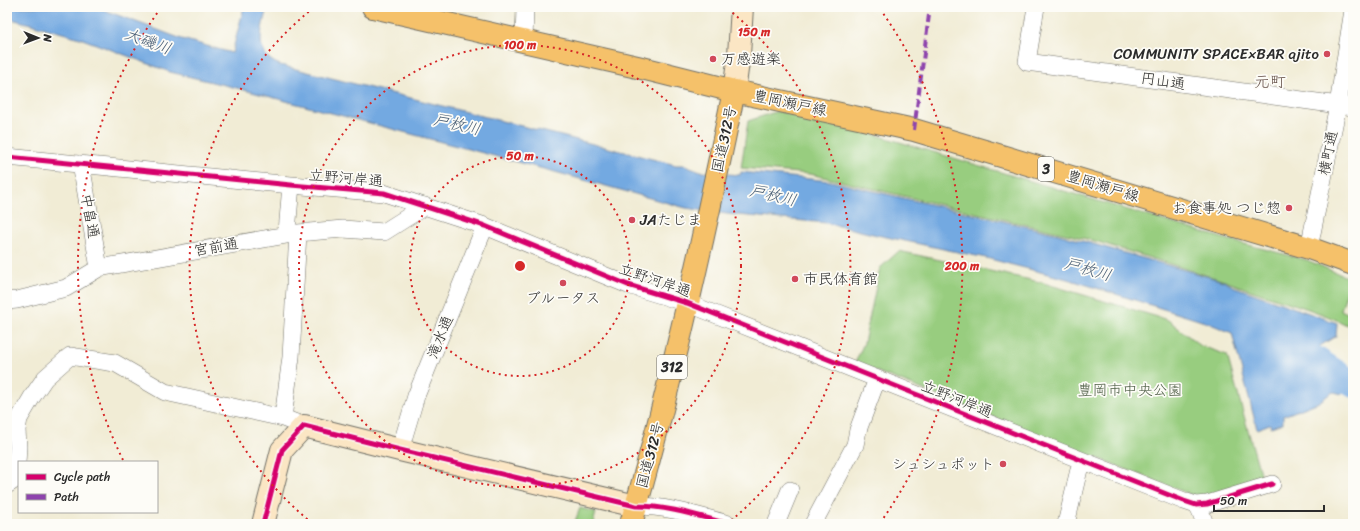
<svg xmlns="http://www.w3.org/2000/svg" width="1360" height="531" font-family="Sriracha,'Klee One',sans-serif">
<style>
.green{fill:#98cd7f;stroke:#627c55}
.water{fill:#73a9e1;stroke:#4f6a86}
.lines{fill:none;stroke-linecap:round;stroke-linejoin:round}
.river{stroke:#73a9e1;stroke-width:27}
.street-casing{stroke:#706f66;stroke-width:18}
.secondary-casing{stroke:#706f66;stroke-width:24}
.primary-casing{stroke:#706f66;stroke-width:24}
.highway-casing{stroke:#706f66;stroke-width:24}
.street{stroke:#fff;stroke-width:17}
.secondary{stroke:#fbe6c4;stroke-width:22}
.primary{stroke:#f5c16b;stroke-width:22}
.highway{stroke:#f5c16b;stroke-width:22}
.quiet{stroke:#8e44ad;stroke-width:4;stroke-dasharray:8 4;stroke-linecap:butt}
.cycleway-casing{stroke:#fdfcf7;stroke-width:8}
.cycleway{stroke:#d6006c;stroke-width:5}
.ring{fill:none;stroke:#d62828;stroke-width:2;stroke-dasharray:2 4}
.poi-dot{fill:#d1495b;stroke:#fdfcf7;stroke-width:1.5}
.labels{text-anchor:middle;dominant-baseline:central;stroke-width:3.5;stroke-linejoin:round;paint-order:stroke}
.shield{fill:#fdfcf7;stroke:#6a6a68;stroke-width:1}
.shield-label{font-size:14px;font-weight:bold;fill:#2b2b2b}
.poi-label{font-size:15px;fill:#2b2b2b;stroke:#fdfcf7;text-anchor:end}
.street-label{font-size:15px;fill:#2b2b2b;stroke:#fdfcf7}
.park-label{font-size:15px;fill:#4c5c44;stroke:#fdfcf7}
.water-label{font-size:16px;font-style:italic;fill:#485d74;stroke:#fdfcf7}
.neighbourhood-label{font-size:16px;fill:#68544c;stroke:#fdfcf7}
.centre{fill:#d62828;stroke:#fdfcf7;stroke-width:2}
.ring-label{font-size:12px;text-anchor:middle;font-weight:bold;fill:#d62828;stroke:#fdfcf7;stroke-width:3.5;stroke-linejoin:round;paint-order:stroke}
</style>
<rect width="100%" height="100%" fill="#fdfcf7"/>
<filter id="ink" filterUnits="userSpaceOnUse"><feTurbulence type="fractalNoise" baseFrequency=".025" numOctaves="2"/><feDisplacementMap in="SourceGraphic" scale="8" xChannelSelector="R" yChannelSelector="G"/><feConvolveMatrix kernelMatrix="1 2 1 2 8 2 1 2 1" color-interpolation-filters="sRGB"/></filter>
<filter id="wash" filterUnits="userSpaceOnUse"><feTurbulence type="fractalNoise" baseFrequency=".012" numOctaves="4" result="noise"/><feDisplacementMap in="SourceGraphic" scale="16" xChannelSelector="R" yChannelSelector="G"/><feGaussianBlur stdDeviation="0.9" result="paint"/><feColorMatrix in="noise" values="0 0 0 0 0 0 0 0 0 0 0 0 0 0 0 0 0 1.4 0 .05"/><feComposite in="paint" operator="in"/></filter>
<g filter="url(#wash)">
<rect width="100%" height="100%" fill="#f1ecd5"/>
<path class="green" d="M778 111 866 132 1229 240 1307 260 1351 279 1341 310 1353 316V328C1314 307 1267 298 1225 281L1095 241 810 174 741 168 748 121Z
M899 251 1040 282 1168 320 1201 346 1227 355 1262 480 1202 499 855 363 864 343 880 268Z
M580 508 596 512 593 524H574Z"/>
<path class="water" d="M7 7H96L182 39 232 53 244 7H267C262 30 252 54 280 65L676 165H685L703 172 740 175 741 172 830 181 1058 234 1223 281 1235 287 1337 323 1336 336 1310 352 1317 368 1347 383 1342 394 1334 392 1331 393 1319 402 1283 416V423L1271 427 1270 424 1257 429 1232 333 1208 323 1071 280 986 258 877 235 827 223 727 214 686 208 555 172 233 87 170 72 80 38 27 23 7 18Z"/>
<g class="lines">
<path class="river" d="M1279 341 1310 356 1353 384"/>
</g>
</g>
<g filter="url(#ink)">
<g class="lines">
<defs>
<path id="street" d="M1036 7 1027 62 1353 107
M524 41 525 7
M7 157 291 185 384 193 485 226 628 285 687 303 1184 501 1196 505 1207 504 1272 484
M81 164 99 268
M1309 248 1338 105 1353 10
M7 301 17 300 66 288 99 268 298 233 343 229 384 232 425 206
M283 418 291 357 298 233 287 232 291 185
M400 450 416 396 485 226
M7 485 16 479 18 447 17 430 19 419 32 397 45 378 70 356 115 363 165 392 283 418 304 426
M1198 505 1205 524
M636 506C668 506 698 516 729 524
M776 524 790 490
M813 524 855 445 858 430 877 379
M1066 524 1081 461"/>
<path id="secondary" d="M734 91 739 55 742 7
M263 524 282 450 304 426 400 450 636 506"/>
<path id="primary" d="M734 91 914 130 1309 248 1353 264"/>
<path id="highway" d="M373 7 646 69 734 91C704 236 672 382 631 524"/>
</defs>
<use href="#street" class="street-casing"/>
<use href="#secondary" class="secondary-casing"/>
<use href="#primary" class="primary-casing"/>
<use href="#highway" class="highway-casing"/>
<use href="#street" class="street"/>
<use href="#secondary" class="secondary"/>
<use href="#primary" class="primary"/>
<use href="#highway" class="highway"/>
<path class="quiet" d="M914 130 930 7"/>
<defs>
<path id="cycleway" d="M7 157 291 185 384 193 485 226 628 285 687 303 1184 501 1196 505 1207 504 1272 484
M263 524 282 450 304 426 400 450 636 506C668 506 698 516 729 524"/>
</defs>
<use href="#cycleway" class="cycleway-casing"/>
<use href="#cycleway" class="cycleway"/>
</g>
</g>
<g class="ring">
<circle cx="520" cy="266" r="110"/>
<circle cx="520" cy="266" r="221"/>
<path d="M312 523A331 331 0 0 1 312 9M728 9A331 331 0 0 1 728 523"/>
<path d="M123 460A442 442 0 0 1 160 9M880 9A442 442 0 0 1 880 523"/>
</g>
<g class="poi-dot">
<circle cx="1327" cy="54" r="4"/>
<circle cx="713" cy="59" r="4"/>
<circle cx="1289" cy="208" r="4"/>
<circle cx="632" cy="220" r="4"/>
<circle cx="795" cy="279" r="4"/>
<circle cx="563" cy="283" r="4"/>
<circle cx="1003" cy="464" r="4"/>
</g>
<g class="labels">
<g class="shield">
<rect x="1038" y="157" width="16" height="24" rx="3"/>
<rect x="657" y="355" width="30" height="24" rx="3"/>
</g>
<g class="shield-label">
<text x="1046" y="169">3</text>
<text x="672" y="367">312</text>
</g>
<g class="poi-label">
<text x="1319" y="54">COMMUNITY SPACE×BAR ajito</text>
<text x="721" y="59" text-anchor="start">万感遊楽</text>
<text x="1281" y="208">お食事処 つじ惣</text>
<text x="640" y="220" text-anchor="start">JAたじま</text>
<text x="803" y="279" text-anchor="start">市民体育館</text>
<text x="563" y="298" text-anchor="middle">ブルータス</text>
<text x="995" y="464">シュシュポット</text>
</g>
<g class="street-label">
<text transform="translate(1163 81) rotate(8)">円山通</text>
<text transform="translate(790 103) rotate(12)">豊岡瀬戸線</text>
<text transform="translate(724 139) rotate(-78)">国道312号</text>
<text transform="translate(1328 153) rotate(-79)">横町通</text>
<text transform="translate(346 178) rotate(5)">立野河岸通</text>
<text transform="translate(1103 186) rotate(17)">豊岡瀬戸線</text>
<text transform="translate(90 216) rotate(80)">中畠通</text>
<text transform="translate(216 247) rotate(-10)">宮前通</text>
<text transform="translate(655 280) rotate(19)">立野河岸通</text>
<text transform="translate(440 337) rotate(-68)">滝水通</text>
<text transform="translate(957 399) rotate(22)">立野河岸通</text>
<text transform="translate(650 455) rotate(-75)">国道312号</text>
</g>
<g class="park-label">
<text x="1130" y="390">豊岡市中央公園</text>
</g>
<g class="water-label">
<text transform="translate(148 41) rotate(20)">大磯川</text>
<text transform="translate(457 124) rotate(13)">戸枚川</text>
<text transform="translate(773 195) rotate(13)">戸枚川</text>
<text transform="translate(1088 269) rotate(16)">戸枚川</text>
</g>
<g class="neighbourhood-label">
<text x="1270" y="81">元町</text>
</g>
</g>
<circle cx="520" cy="266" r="6" class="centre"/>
<g class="ring-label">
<text x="754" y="36">150 m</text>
<text x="520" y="49">100 m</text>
<text x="520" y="160">50 m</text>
<text x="962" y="270">200 m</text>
</g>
<rect width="1360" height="531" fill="none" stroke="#fdfcf7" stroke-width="24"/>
<rect x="18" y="461" width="140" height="52" fill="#fdfcf7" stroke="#a9a8a5"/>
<rect x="26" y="474" width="20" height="6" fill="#d6006c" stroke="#a9a8a5"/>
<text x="54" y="481" font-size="12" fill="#2b2b2b">Cycle path</text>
<rect x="26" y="494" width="20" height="6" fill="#8e44ad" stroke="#a9a8a5"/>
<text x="54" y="501" font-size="12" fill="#2b2b2b">Path</text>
<g transform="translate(38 38) rotate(91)" stroke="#fdfcf7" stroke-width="3" paint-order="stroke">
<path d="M0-3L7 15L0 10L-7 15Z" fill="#2b2b2b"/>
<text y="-6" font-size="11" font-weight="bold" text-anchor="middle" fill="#2b2b2b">N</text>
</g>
<path d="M1214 505v6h110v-6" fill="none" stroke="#2b2b2b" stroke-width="2"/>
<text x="1220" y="505" font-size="12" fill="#2b2b2b" stroke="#fdfcf7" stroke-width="3" paint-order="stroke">50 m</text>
</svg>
